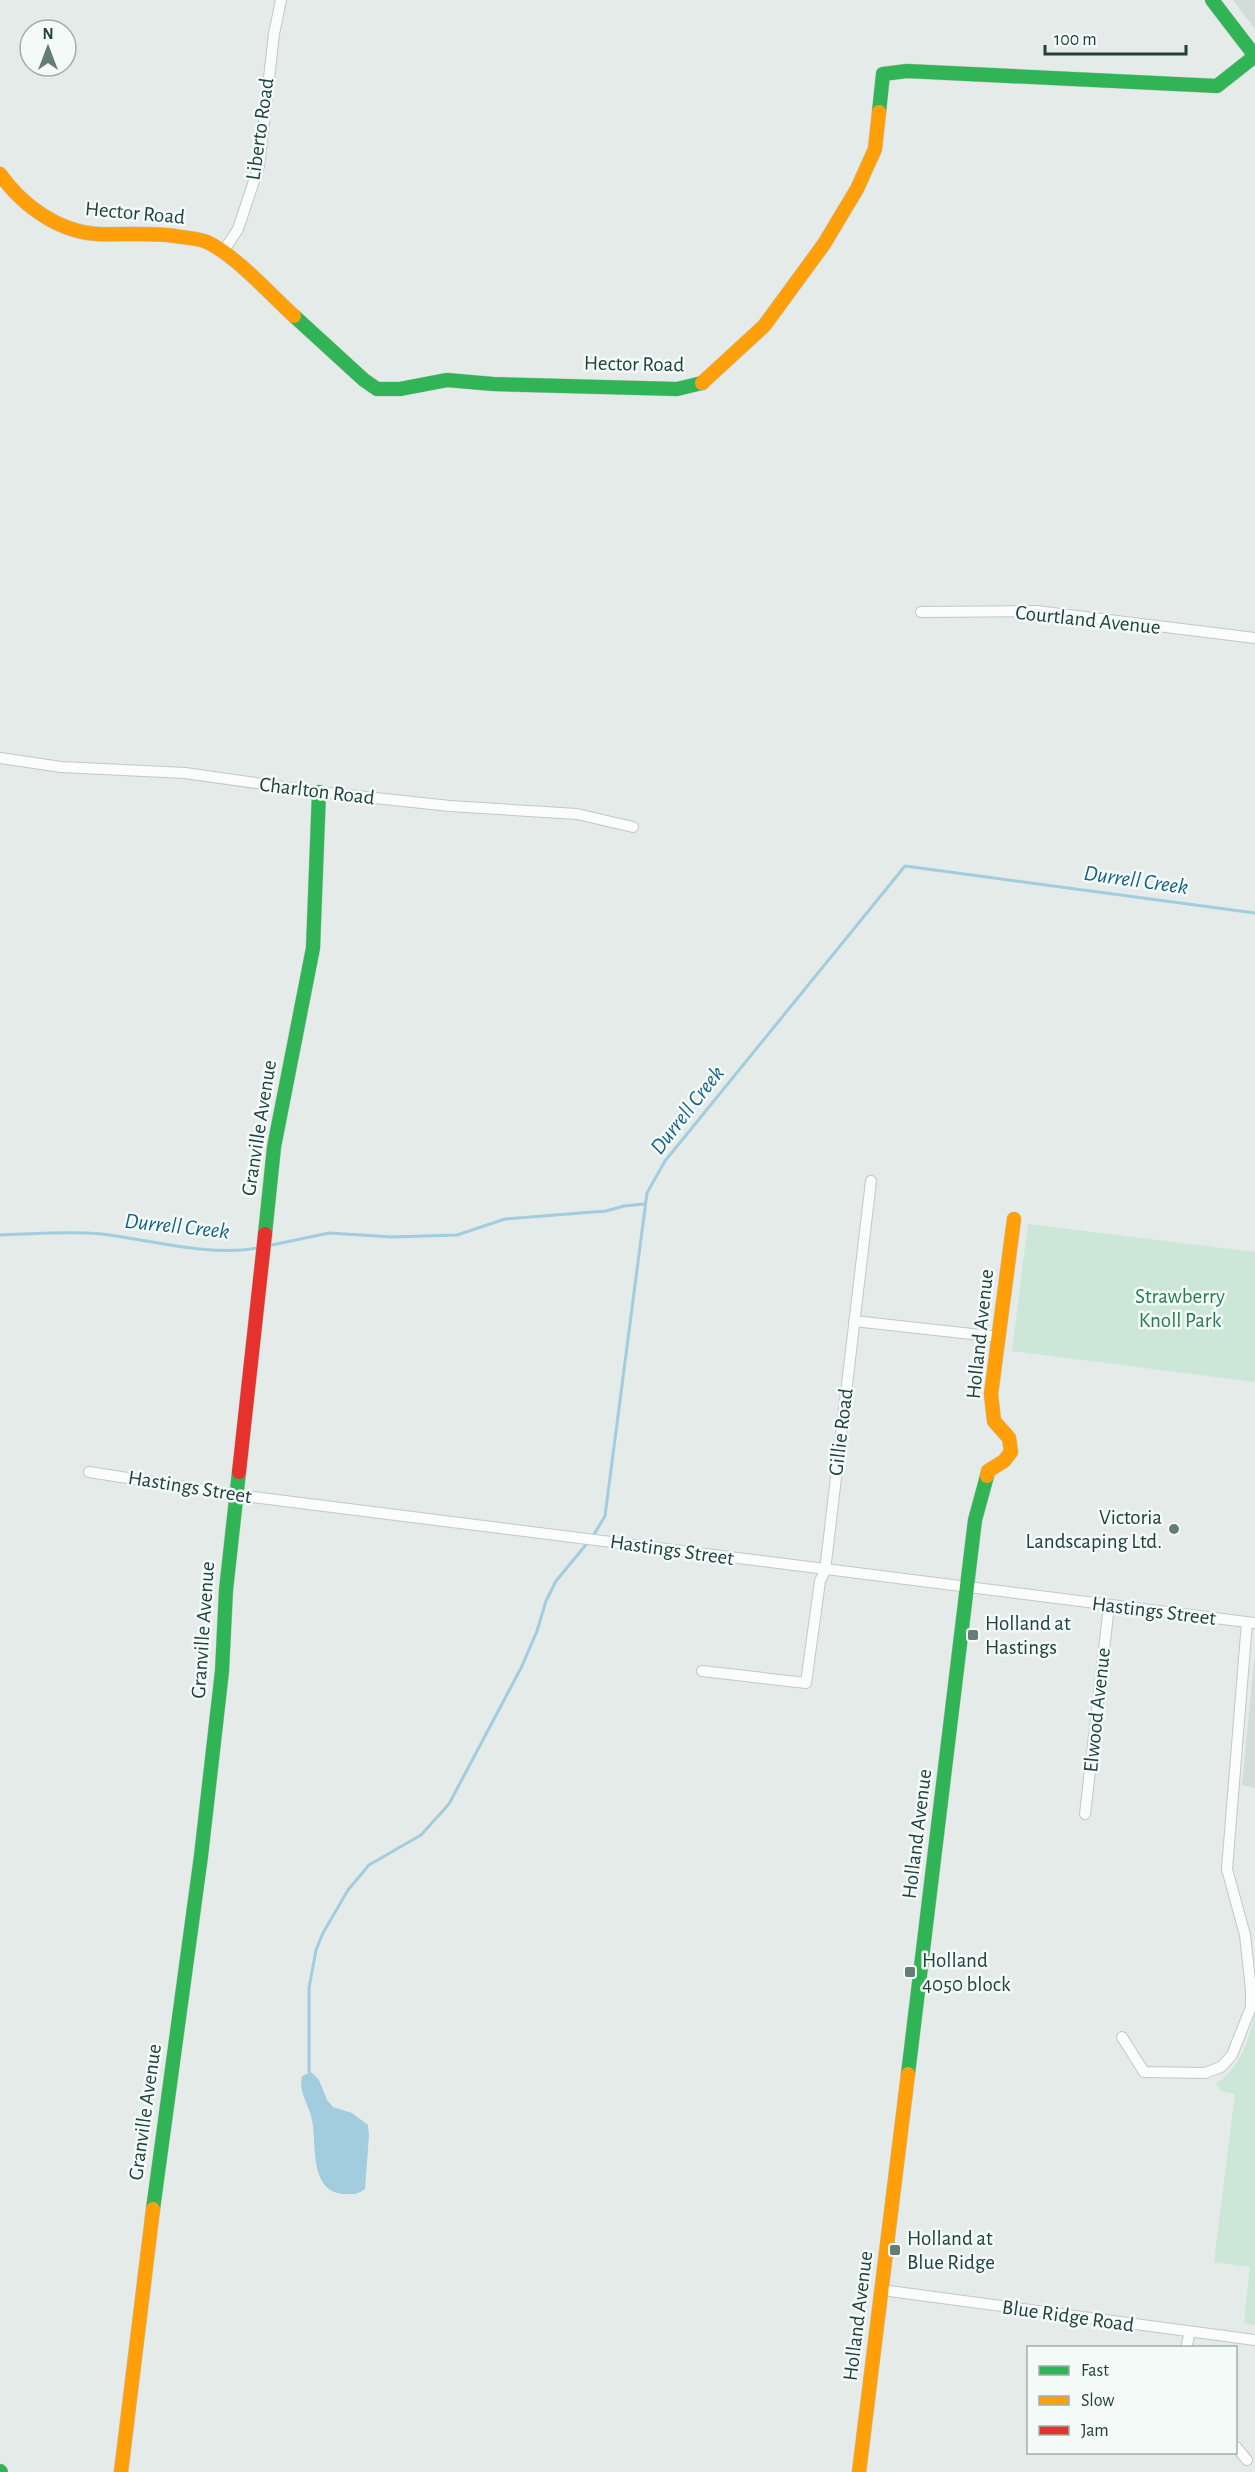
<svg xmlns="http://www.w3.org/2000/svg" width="1255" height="2472" font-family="'Alegreya Sans',sans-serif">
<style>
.built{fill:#d2ddd9}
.green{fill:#cce6d7}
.water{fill:#a1cdde}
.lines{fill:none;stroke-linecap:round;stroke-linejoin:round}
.stream{stroke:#a1cdde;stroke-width:3}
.street-casing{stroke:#c2c8c6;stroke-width:12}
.fast-casing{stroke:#c0c9c7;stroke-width:15}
.slow-casing{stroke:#c0c9c7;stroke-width:15}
.jam-casing{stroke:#c0c9c7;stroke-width:15}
.street{stroke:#fbfcfc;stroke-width:10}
.fast{stroke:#30b455;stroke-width:14}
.slow{stroke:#ff9f0a;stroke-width:14}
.jam{stroke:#e5322d;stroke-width:14}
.poi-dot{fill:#657c79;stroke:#f3faf7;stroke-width:2}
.labels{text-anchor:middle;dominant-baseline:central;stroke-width:5;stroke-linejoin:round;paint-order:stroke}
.street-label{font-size:21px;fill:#20413d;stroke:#f3faf7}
.park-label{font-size:21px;fill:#257c53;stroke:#f3faf7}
.poi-label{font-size:21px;fill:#20413d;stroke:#f3faf7;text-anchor:start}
.water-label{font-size:22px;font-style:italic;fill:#136184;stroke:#f3faf7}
</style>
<rect width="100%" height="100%" fill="#e5ebe9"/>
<path class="built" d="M1233 0H1255V29L1236 4Z
M1255 1652V1788L1242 1785Z"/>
<path class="green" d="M1028 1224 1255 1252V1382L1012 1351Z
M1255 2014V2325L1244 2323 1250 2267 1214 2262 1235 2094 1220 2091 1216 2083C1240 2070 1249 2039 1255 2014Z"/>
<path class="water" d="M311 2072 319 2080 327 2100 333 2107 352 2113 368 2125 369 2135 365 2189C357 2195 353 2194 343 2194 309 2191 317 2144 312 2120 309 2104 298 2092 302 2076Z"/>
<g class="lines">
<path class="stream" d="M0 1235C33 1234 68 1231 102 1234 151 1240 209 1257 258 1248
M267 1246 329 1233 392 1237 457 1235 505 1219 606 1211 624 1206 644 1204
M593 1536 605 1516 647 1193 665 1161 905 866 1255 913
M309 2072V1988L316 1950 323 1933 348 1890 369 1865 421 1835 449 1804 522 1666 537 1631 546 1601 556 1581 589 1541"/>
<defs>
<path id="street" d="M223 252 238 229 259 166 274 34 281 0
M921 612 1036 611 1255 638
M0 758 61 767 185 773 319 792 450 806 577 814 633 827
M854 1321 999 1337
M89 1472 237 1495 1255 1623
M702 1671 806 1683 820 1581 825 1571 871 1181
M1085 1814 1109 1606
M1122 2037 1144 2072 1205 2073 1221 2067 1232 2055 1251 2007V1990L1245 1935 1227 1869 1247 1622
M882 2290 1255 2340
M1186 2348 1190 2332
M1236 2447 1247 2460"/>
<path id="fast" d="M1212 0 1255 56
M879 112 883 74 907 71 1217 86 1255 56
M294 316 364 380 377 389H400L447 380 493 384 677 389 702 383
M265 1234 274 1147 313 948 319 792
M908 2074 975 1520 987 1476
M153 2209 201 1856 222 1671 226 1590 239 1472
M0 2471 1 2472"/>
<path id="slow" d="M0 174C22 205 58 232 98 234 124 235 150 232 175 236 185 238 198 238 207 242 235 255 270 294 294 316
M702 383 764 326 824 244 857 189 875 149 879 112
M987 1476 988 1471 1004 1461 1011 1452 1009 1438 994 1421 991 1394 1014 1219
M121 2472 153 2209
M859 2472 908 2074"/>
<path id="jam" d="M239 1472 265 1234"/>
</defs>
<use href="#street" class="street-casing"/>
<use href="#fast" class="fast-casing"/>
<use href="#slow" class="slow-casing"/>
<use href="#jam" class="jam-casing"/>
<use href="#street" class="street"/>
<use href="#fast" class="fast"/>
<use href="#slow" class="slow"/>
<use href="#jam" class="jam"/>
</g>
<g class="poi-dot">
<circle cx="1174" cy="1529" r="6"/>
<rect x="967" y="1629" width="12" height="12" rx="3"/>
<rect x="904" y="1966" width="12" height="12" rx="3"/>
<rect x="889" y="2244" width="12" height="12" rx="3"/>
</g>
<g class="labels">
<g class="street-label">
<text transform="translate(260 129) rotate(-82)">Liberto Road</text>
<text transform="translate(135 213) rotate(5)">Hector Road</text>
<text transform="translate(634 364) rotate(1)">Hector Road</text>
<text transform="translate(1088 620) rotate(6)">Courtland Avenue</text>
<text transform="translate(317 791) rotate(7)">Charlton Road</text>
<text transform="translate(259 1128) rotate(-81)">Granville Avenue</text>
<text transform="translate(980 1334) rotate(-84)">Holland Avenue</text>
<text transform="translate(841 1432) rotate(-83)">Gillie Road</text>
<text transform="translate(190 1487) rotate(9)">Hastings Street</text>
<text transform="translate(672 1550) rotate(8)">Hastings Street</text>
<text transform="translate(1154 1611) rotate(7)">Hastings Street</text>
<text transform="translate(203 1630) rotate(-86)">Granville Avenue</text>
<text transform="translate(1097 1710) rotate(-84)">Elwood Avenue</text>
<text transform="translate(917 1834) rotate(-83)">Holland Avenue</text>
<text transform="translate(145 2112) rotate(-82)">Granville Avenue</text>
<text transform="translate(858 2316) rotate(-83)">Holland Avenue</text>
<text transform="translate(1068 2316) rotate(8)">Blue Ridge Road</text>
</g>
<g class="park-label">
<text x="1180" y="1296">Strawberry<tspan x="1180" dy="24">Knoll Park</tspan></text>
</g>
<g class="poi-label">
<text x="1162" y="1517" text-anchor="end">Victoria<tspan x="1162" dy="24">Landscaping Ltd.</tspan></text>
<text x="985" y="1623">Holland at<tspan x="985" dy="24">Hastings</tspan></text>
<text x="922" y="1960">Holland<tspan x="922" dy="24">4050 block</tspan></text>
<text x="907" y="2238">Holland at<tspan x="907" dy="24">Blue Ridge</tspan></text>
</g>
<g class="water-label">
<text transform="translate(1136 880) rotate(8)">Durrell Creek</text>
<text transform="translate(687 1110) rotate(-52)">Durrell Creek</text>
<text transform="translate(177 1226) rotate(6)">Durrell Creek</text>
</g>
</g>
<rect x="1027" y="2346" width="210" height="108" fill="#f3faf7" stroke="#9fb0ad" stroke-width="1.5"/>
<rect x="1039" y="2366" width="30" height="9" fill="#30b455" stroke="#9fb0ad" stroke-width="1.5"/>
<text x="1081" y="2376" font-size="18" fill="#20413d">Fast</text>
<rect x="1039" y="2396" width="30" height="9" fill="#ff9f0a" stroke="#9fb0ad" stroke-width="1.5"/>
<text x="1081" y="2406" font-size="18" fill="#20413d">Slow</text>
<rect x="1039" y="2426" width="30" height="9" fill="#e5322d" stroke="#9fb0ad" stroke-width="1.5"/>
<text x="1081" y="2436" font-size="18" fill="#20413d">Jam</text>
<g transform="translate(48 48)"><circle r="28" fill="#f3faf7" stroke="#9fb0ad" stroke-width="1.5"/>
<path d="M0-4.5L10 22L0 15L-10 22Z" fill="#657c79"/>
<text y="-9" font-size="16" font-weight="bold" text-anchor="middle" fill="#20413d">N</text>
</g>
<path d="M1045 45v9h141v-9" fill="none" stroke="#20413d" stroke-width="3"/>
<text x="1054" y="45" font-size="18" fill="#20413d" stroke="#f3faf7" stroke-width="4.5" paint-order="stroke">100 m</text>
</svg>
